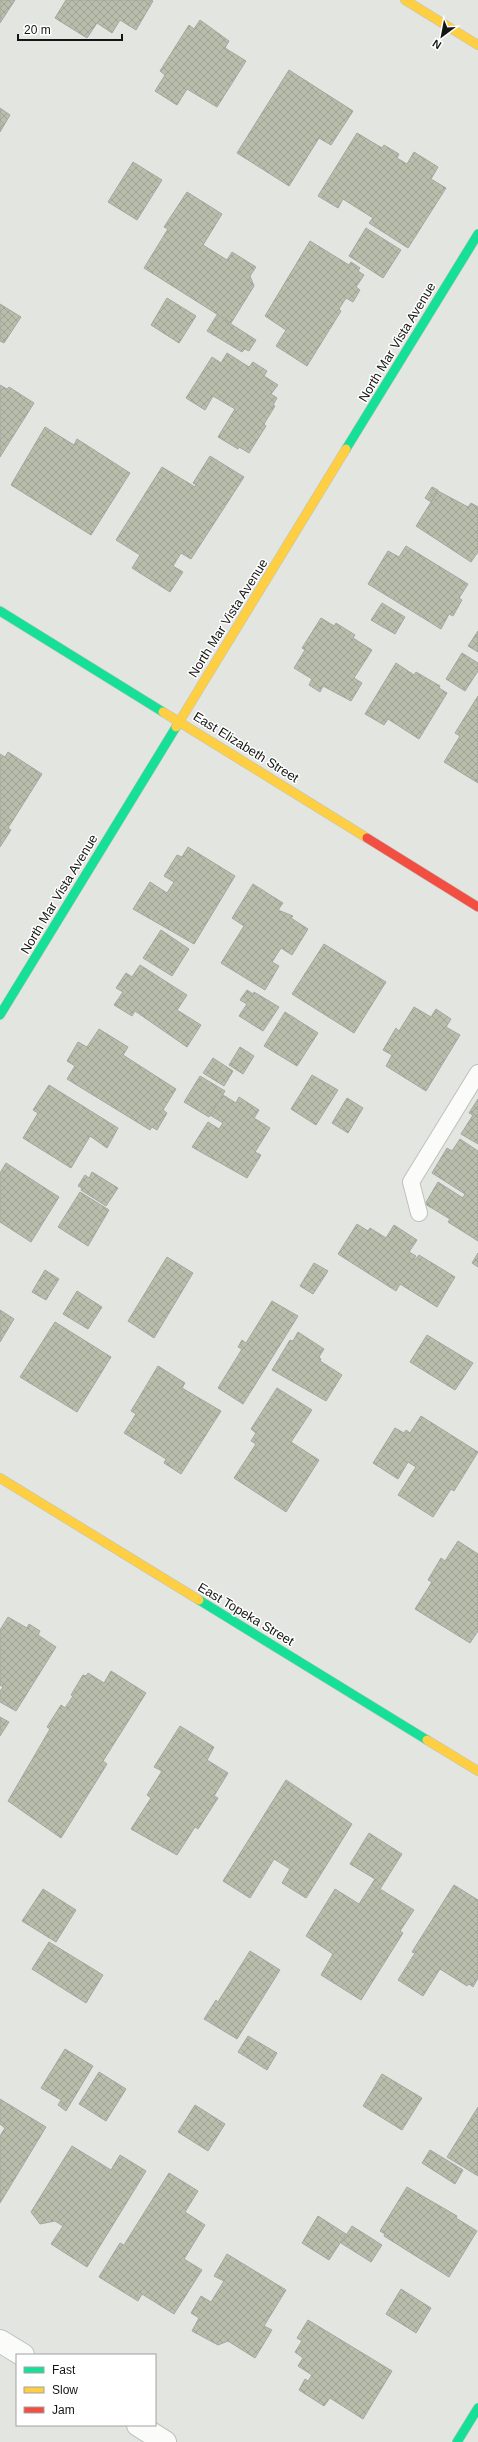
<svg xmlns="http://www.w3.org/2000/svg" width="478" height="2442" font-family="Arial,sans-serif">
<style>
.building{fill:url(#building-cross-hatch);stroke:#a5a7a2}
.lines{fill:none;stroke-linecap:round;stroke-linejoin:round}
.lane-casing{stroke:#bfc1bc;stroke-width:18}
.street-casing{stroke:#bfc1bc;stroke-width:24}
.fast-casing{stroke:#bfc1bc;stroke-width:10}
.slow-casing{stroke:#bfc1bc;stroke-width:10}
.jam-casing{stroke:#bfc1bc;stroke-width:10}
.lane{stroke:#fbfbfa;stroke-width:16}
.street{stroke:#fbfbfa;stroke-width:22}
.fast{stroke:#16e098;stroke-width:9}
.slow{stroke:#ffcf43;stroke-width:9}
.jam{stroke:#f24e42;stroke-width:9}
.labels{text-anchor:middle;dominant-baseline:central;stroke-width:3;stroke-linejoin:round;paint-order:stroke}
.street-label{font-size:13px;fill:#151613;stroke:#fff}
</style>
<defs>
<pattern id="building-cross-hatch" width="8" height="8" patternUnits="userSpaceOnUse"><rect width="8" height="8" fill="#b8beab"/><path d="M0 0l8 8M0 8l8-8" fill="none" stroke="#9da392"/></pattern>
</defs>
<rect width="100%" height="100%" fill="#e3e5e0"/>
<path class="building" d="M0 0H15L0 23Z
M66 0H151L153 1 136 30 120 20 112 33 97 23 87 38 55 18Z
M200 20 229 41 225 48 246 61 217 107 187 89 177 105 155 91 165 75 160 71 189 25 194 29Z
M289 70 353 111 331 145 319 138 289 186 237 153Z
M0 108 10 115 0 132Z
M357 133 382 148 384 145 399 154 397 158 407 164 414 152 438 167 431 179 446 188 408 248 369 223 373 218 343 199 338 208 318 196Z
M133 162 162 180 137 220 108 202Z
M187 192 222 214 203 245 227 260 232 252 256 267 250 276 254 286 231 323 144 268 168 229 164 227Z
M366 228 401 250 383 278 349 256Z
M310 241 349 265 351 262 360 268 358 271 364 275 356 287 360 290 353 302 346 298 339 309 341 311 307 366 276 346 286 330 265 316Z
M167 298 196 316 179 343 151 325Z
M0 304 21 317 4 343 0 341Z
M217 315 256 340 249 351 245 349 242 352 207 331Z
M227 353 249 367 253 362 267 371 264 376 278 385 271 394 277 398 273 405 275 406 264 424 266 426 249 453 239 447 238 449 218 437 235 409 213 396 205 410 186 398 212 357 221 363Z
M0 385 7 389 9 387 34 403 0 457Z
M45 427 74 445 77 439 130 473 91 535 11 485Z
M210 456 244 477 191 559 181 553 173 566 183 572 170 592 132 568 140 555 116 540 162 467 195 487 196 485 193 483Z
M432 487 438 490 431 502 425 498Z
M438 491 468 507 471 503 478 507V552L471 562 416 526Z
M406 546 468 584 459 598 462 600 453 616 449 614 441 629 368 584 388 551 399 557Z
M382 603 405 617 395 634 371 620Z
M321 618 334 626 336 623 355 635 353 638 372 650 354 678 362 683 351 701 323 686 320 692 309 685 312 679 294 668 305 650 302 648Z
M478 631V652L468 646Z
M462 653 478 663V671L465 691 446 679Z
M396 663 414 675 416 672 440 686 439 688 447 693 419 739 388 719 384 725 365 714Z
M478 696V783L444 762 460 736 455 733Z
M8 752 42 774 8 828 11 830 0 847V754L5 757Z
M188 847 235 876 194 944 133 909 150 882 167 893 174 882 164 876 177 855 182 857Z
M253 884 283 903 278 910 293 916 291 918 308 929 292 955 281 948 272 962 279 966 265 990 221 963 244 926 232 918Z
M161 930 189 949 172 976 143 958Z
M324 944 386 982 354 1033 292 994Z
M140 965 187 995 177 1010 201 1025 187 1047 135 1011 132 1016 114 1005 123 992 116 988 126 973 132 977Z
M247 990 253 994 254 992 279 1007 263 1031 239 1016 247 1004 240 1000Z
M414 1007 431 1017 436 1009 451 1019 446 1027 460 1035 426 1091 386 1066 392 1055 383 1050 396 1028 399 1031Z
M285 1012 318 1033 297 1066 264 1046Z
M99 1029 128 1047 123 1055 176 1089 163 1110 167 1113 157 1130 152 1127 150 1130 67 1079 75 1066 67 1061 78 1042 87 1047Z
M240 1047 254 1056 243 1074 229 1065Z
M213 1058 233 1071 224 1086 203 1073Z
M312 1075 338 1090 316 1125 291 1109Z
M200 1076 225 1091 209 1117 184 1102Z
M49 1085 118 1128 107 1148 90 1136 71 1168 23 1138 38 1113 33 1110Z
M223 1095 236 1103 239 1097 259 1110 254 1118 270 1128 255 1152 261 1155 247 1178 192 1147 208 1122 219 1129 223 1123 210 1115Z
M347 1098 363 1108 348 1133 332 1123Z
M478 1099V1144L461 1134 473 1115 469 1113Z
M460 1139 478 1151V1241L448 1222 450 1219 425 1204 438 1182 463 1198 465 1194 432 1173 447 1148 452 1151Z
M6 1163 59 1197 31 1242 0 1222V1173Z
M92 1172 118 1188 106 1206 81 1190 82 1188 78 1186 85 1175 89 1178Z
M80 1192 109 1210 88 1246 58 1227Z
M357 1224 368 1231 370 1228 386 1238 394 1225 417 1240 409 1252 416 1256 414 1259 415 1260 419 1255 455 1277 437 1307 400 1284 396 1291 338 1254Z
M478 1253V1267L472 1263Z
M167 1257 193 1273 154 1338 128 1321Z
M314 1263 328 1271 313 1294 300 1286Z
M45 1270 59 1279 46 1300 32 1292Z
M77 1291 102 1307 88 1329 63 1314Z
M272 1301 298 1316 243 1404 218 1388 242 1349 238 1347 242 1340 246 1343Z
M0 1310 14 1319 0 1342Z
M55 1322 111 1357 77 1412 20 1377Z
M298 1332 324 1349 319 1357 321 1359 320 1361 342 1375 326 1401 272 1370 290 1340 293 1341Z
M427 1335 473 1363 455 1390 410 1362Z
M158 1366 185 1383 182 1388 221 1411 181 1474 164 1463 166 1459 124 1433 136 1414 131 1411Z
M277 1388 312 1410 291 1442 319 1460 286 1512 234 1478 256 1444 251 1441 256 1433 251 1429Z
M421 1416 478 1452 454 1491 451 1489 433 1517 398 1495 416 1467 408 1462 398 1479 373 1463 395 1428 404 1433 406 1430 410 1433Z
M458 1541 478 1554V1631L470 1643 415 1609 432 1582 428 1580 441 1558 445 1561Z
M8 1617 27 1628 29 1624 40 1631 38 1635 56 1647 16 1711 0 1702V1691L3 1687 0 1685V1630Z
M111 1671 146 1693 103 1761 107 1764 61 1838 8 1801 50 1729 47 1727 61 1705 65 1708 73 1696 71 1695 83 1675 86 1676 88 1673 104 1683Z
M0 1717 9 1722 0 1736Z
M180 1726 214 1747 207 1760 228 1773 214 1796 218 1798 198 1829 195 1827 177 1855 131 1829 151 1798 147 1795 162 1771 154 1767Z
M286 1780 352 1824 306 1898 282 1883 290 1869 274 1859 250 1898 223 1881Z
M369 1833 402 1854 380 1889 414 1910 400 1931 403 1933 361 2000 321 1975 333 1954 306 1936 335 1889 359 1904 375 1879 350 1864Z
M454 1885 478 1900V1978L473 1987 469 1984 467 1986 440 1969 423 1996 398 1980 415 1953 412 1952Z
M43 1889 76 1910 56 1942 22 1921Z
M49 1942 103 1975 86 2003 32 1969Z
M250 1951 280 1970 237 2039 204 2019 216 2000 218 2002Z
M248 2036 277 2053 267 2070 238 2052Z
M65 2049 93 2066 66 2111 58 2105 61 2100 41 2088Z
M99 2072 126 2089 106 2121 79 2104Z
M382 2074 422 2098 402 2130 363 2106Z
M0 2099 46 2127 0 2203V2136L5 2128 0 2124Z
M195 2105 225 2124 208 2151 178 2132Z
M478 2107V2176L447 2157Z
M72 2146 111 2170 120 2155 146 2171 87 2267 51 2244 63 2226 55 2221 40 2224 31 2212Z
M430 2150 463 2170 455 2184 422 2163Z
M169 2173 198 2191 185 2212 205 2225 184 2259 202 2270 174 2314 142 2294 138 2301 99 2277 120 2243 124 2245Z
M407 2187 457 2216 456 2218 477 2231 449 2277 384 2236 385 2234 380 2231Z
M318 2216 346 2234 329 2260 302 2243Z
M352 2226 382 2245 371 2262 341 2243Z
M227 2254 286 2290 264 2326 272 2330 255 2358 228 2341 218 2345 192 2331 199 2318 191 2313 201 2296 211 2302 224 2281 214 2276Z
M401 2289 431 2308 416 2333 386 2314Z
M308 2320 392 2371 363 2419 330 2398 324 2406 299 2390 305 2379 308 2381 312 2375 298 2366 303 2358 295 2352 302 2341 297 2338Z"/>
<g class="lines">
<defs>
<path id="lane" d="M419 1213 411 1182 478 1073"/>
<path id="street" d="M0 2341 23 2355
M138 2425 165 2442"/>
<path id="fast" d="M346 449 478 234
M0 611 163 712
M0 1015 176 727
M199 1600 427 1740
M457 2442 478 2408"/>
<path id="slow" d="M405 0 478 45
M163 712 367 838
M176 727 346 449
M0 1478 199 1600
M427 1740 478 1771"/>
<path id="jam" d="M367 838 478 907"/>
</defs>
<use href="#lane" class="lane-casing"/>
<use href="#street" class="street-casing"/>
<use href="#fast" class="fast-casing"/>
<use href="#slow" class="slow-casing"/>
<use href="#jam" class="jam-casing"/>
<use href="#lane" class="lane"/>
<use href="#street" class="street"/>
<use href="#fast" class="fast"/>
<use href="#slow" class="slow"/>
<use href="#jam" class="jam"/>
</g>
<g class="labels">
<g class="street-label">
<text transform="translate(397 342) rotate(-59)">North Mar Vista Avenue</text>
<text transform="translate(228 618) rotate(-58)">North Mar Vista Avenue</text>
<text transform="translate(246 747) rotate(32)">East Elizabeth Street</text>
<text transform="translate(59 894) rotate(-59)">North Mar Vista Avenue</text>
<text transform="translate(246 1614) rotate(31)">East Topeka Street</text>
</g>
</g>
<rect x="16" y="2354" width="140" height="72" fill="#ffffff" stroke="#a1a2a1"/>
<rect x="24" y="2367" width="20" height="6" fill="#16e098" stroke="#a1a2a1"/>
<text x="52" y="2374" font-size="12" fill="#151613">Fast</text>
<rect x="24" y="2387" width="20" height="6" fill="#ffcf43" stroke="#a1a2a1"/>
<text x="52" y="2394" font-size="12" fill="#151613">Slow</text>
<rect x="24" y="2407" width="20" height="6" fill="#f24e42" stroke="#a1a2a1"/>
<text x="52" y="2414" font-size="12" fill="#151613">Jam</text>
<g transform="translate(442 36) rotate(212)" stroke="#ffffff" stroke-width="3" paint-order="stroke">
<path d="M0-3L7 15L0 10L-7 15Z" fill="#151613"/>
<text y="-6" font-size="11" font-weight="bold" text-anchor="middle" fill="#151613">N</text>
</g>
<path d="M18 34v6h104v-6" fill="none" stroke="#151613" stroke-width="2"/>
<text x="24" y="34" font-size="12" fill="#151613" stroke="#ffffff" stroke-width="3" paint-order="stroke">20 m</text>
</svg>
